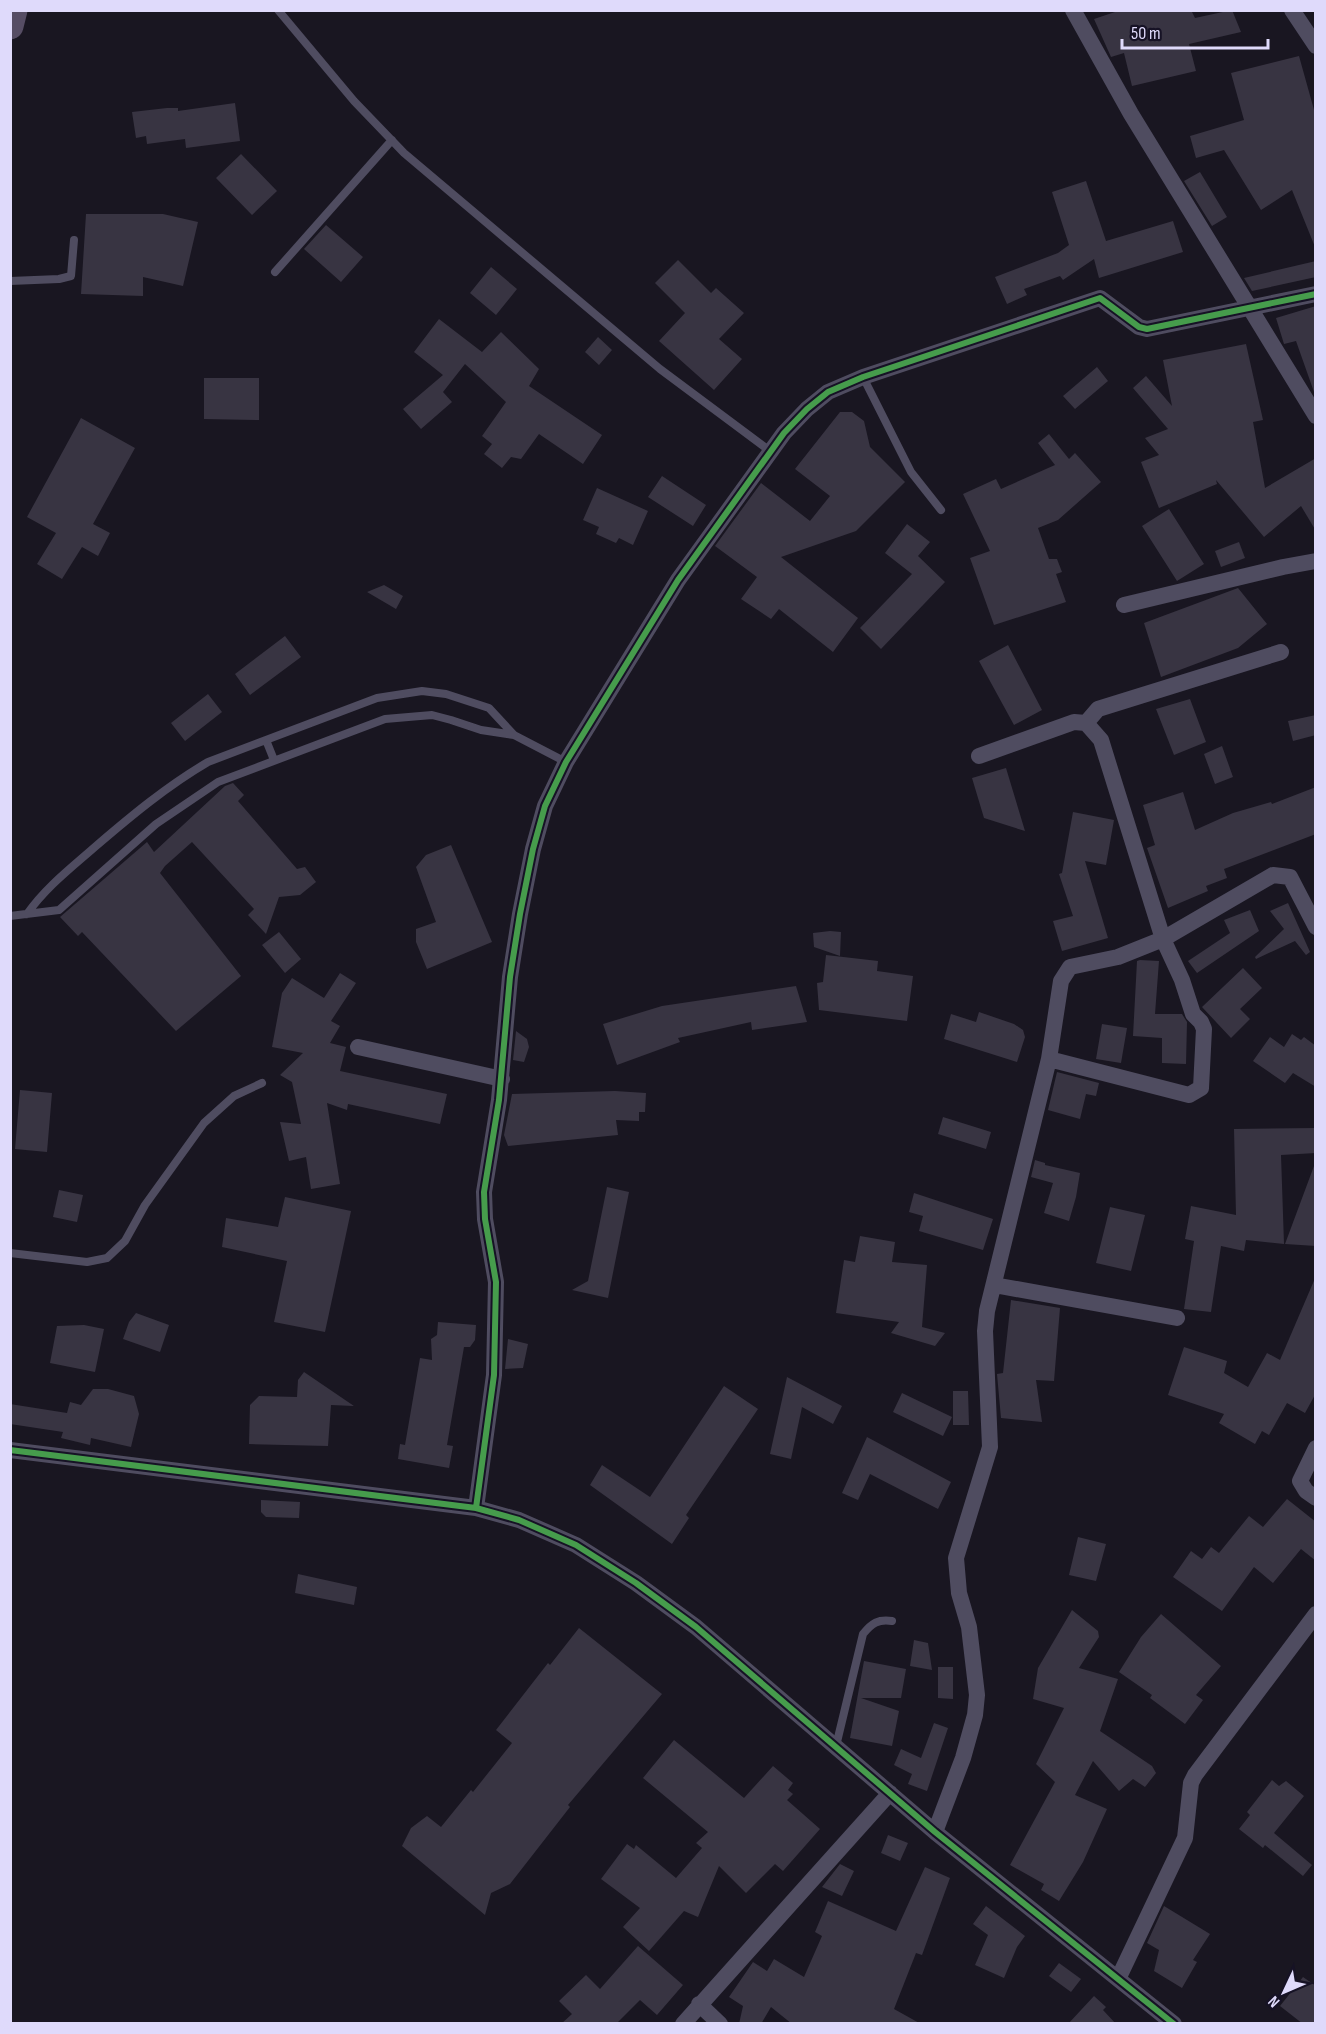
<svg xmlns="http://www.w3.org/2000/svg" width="1326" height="2034" font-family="'Sofia Sans Condensed',sans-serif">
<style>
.building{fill:#383442}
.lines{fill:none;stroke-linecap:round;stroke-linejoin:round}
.lane{stroke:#4f4c60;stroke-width:8}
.street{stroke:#4f4c60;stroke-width:16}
.primary{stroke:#564d64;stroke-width:27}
.cycleway-casing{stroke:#161225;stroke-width:10}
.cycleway{stroke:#469c4c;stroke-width:6}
</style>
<rect width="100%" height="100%" fill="#191621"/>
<path class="building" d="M1121 10H1191L1195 18 1232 10 1241 32 1189 44 1196 71 1132 86 1124 53 1111 57 1094 19Z
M1299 56 1316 117 1315 247 1292 190 1261 210 1224 150 1196 158 1190 136 1244 120 1231 73Z
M235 103 240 141 186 148 185 139 147 144 146 136 136 138 132 112 167 108H178V111Z
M241 154 277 191 252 215 216 178Z
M1200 172 1227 217 1212 226 1184 181Z
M1086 181 1106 241 1173 221 1183 252 1099 278 1094 259 1063 280 1060 276 1024 289 1027 295 1007 304 995 277 1058 253 1069 245 1052 192Z
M86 214H163L198 222 183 286 143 277V296L81 294Z
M326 225 363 257 341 282 304 249Z
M678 260 711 293 716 288 744 313 719 339 742 359 714 390 659 341 685 313 655 283Z
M1316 261V277L1252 291 1244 278Z
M491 267 517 289 496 315 470 293Z
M1316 306V392H1314L1296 341 1284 344 1276 318Z
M439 319 482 352 501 332 539 369 529 386 602 435 583 464 539 434 521 459 511 457 502 468 484 454 492 444 482 436 506 402 465 364 443 392 452 402 421 429 403 409 443 375 414 352Z
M598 337 612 350 599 365 585 352Z
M1246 344 1263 420 1253 422 1265 488 1316 458V531L1301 506 1264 537 1216 480 1217 484 1159 508 1141 462 1159 455 1145 438 1168 429 1133 388 1146 376 1172 406 1163 360Z
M1097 367 1108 381 1075 409 1063 396Z
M204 378H259V420L204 419Z
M840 412H852L864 421 870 447 905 482 856 531 781 557 858 618 833 652 779 609 771 619 741 599 757 577 715 546 761 483 810 521 830 496 795 469Z
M81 418 135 448 93 524 110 533 98 556 82 547 62 579 37 564 56 533 27 517Z
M1049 434 1069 459 1075 453 1101 482 1058 520 1038 528 1049 559H1057L1062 572 1056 574 1066 602 994 625 970 558 990 551 963 494 996 479 1001 489 1055 465 1038 443Z
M662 476 706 505 693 526 648 497Z
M597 488 648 511 633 545 619 538 616 543 596 534 599 527 583 520Z
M1169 509 1204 564 1177 581 1142 526Z
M907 524 930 542 918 556 945 582 881 649 860 628 912 574 885 553Z
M1239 542 1245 558 1221 567 1215 551Z
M384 585 403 596 396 609 367 592Z
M1238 588 1267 624 1238 648 1161 677 1144 623Z
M285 636 301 657 250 695 235 674Z
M1008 645 1042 710 1014 725 979 661Z
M208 694 222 712 185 741 171 723Z
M1190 699 1206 742 1174 755 1156 709Z
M1316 715V735L1293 741 1288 721Z
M1222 746 1233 777 1215 784 1204 754Z
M1006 768 1025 831 984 818 972 778Z
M233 783 244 795 238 801 297 869 305 867 316 882 300 895 279 897 266 934 248 915 254 909 192 842 165 866 160 873 241 976 176 1031 82 932 78 936 60 917 147 842 154 852 225 786Z
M1316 787V834L1224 869 1227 878 1206 886 1208 891 1168 908 1147 848 1155 845 1143 805 1183 792 1195 830 1233 813 1271 802 1272 804Z
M1073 812 1114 820 1106 865 1085 861 1108 938 1062 951 1053 921 1073 916 1059 874 1062 873Z
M451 845 492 942 427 969 416 942V929L436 922 416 867 426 855Z
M1288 903 1310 952 1306 955 1295 941 1256 959 1255 957 1284 929 1270 911Z
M1250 910 1259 931 1197 973 1188 961 1230 933 1224 920Z
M830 931 841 932 840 956 814 947 813 933Z
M279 932 301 959 285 973 262 945Z
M826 955 878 961 877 971 913 976 907 1021 819 1010 817 983 823 982Z
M1140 960 1159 961 1155 1014H1182L1187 1022 1186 1064 1162 1063V1038L1133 1036 1137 961Z
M1243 968 1262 988 1240 1009 1250 1019 1231 1038 1202 1007Z
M340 973 356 983 331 1021 340 1026 330 1043 346 1047 340 1071 447 1094 440 1124 348 1104 347 1110 327 1103 340 1184 311 1189 306 1157 289 1161 280 1122 301 1124 292 1082 280 1075 303 1053 272 1047 282 993 292 978 324 998Z
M796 986 807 1022 752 1030 751 1022 678 1038 680 1042 617 1065 603 1024 662 1006Z
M979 1012 1014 1024 1023 1030 1025 1037 1017 1062 944 1039 951 1014 976 1022Z
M1102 1024 1127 1028 1121 1063 1096 1059Z
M516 1031 527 1039 529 1047 524 1062 513 1060Z
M1292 1034 1301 1040 1304 1037 1316 1046V1087L1293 1073 1285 1083 1253 1061 1270 1037 1284 1047Z
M1057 1072 1099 1083 1096 1096 1086 1094 1080 1119 1048 1110Z
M20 1090 52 1093 47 1152 15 1149Z
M615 1091 646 1093 645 1112H639V1121L616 1120 618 1135 508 1146 504 1135 512 1094Z
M943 1117 991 1132 986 1149 938 1134Z
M1316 1128V1153L1281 1155 1284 1244 1246 1240 1244 1251 1221 1246 1211 1312 1184 1309 1194 1241 1185 1239 1191 1206 1236 1215 1234 1129Z
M1035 1160 1045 1163V1165L1080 1173 1076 1197 1069 1221 1044 1213 1053 1183 1031 1177Z
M1314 1166 1316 1246 1285 1244Z
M607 1187 629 1192 608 1298 572 1290 588 1281Z
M59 1190 83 1195 77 1222 53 1217Z
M914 1193 993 1219 983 1250 919 1231 923 1216 909 1212Z
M285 1197 351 1211 325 1332 274 1322 287 1261 222 1247 226 1218 278 1227Z
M1110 1207 1145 1215 1131 1271 1096 1263Z
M860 1236 895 1242 892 1262 927 1265 922 1327 945 1333 935 1346 891 1333 899 1322 836 1313 844 1260 855 1262Z
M1316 1276V1393L1305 1413 1287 1403 1269 1435 1262 1431 1255 1444 1219 1423 1224 1414 1168 1395 1184 1347 1227 1361 1224 1373 1248 1387 1267 1353 1280 1360Z
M1011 1300 1060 1308 1054 1381 1036 1380 1042 1422 1001 1418 997 1374 1003 1373Z
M136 1313 169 1325 160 1352 123 1339 129 1322Z
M438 1322 476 1325 475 1340 470 1347H464L447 1445 453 1446 449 1468 398 1459 400 1444 405 1445 420 1358 432 1360 431 1339 437 1335Z
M84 1325 104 1329 95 1372 50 1363 57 1326Z
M508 1339 528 1344 523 1368 505 1369Z
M304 1372 354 1406 331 1405 328 1446 249 1444 250 1405 259 1396 297 1397 298 1380Z
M787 1377 842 1406 833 1424 802 1407 791 1459 770 1454Z
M724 1386 758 1409 686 1515 689 1518 672 1544 590 1485 602 1465 650 1497Z
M93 1389H108L134 1396 139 1414 131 1447 91 1438 90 1445 61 1438 63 1432 10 1424V1404L67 1413 70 1402 81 1405Z
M953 1391H968L969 1425H953Z
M902 1393 952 1417 943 1436 893 1412Z
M867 1437 951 1482 938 1509 870 1474 858 1500 842 1493Z
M1287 1499 1316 1522V1561L1301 1549 1273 1583 1254 1567 1222 1611 1173 1577 1191 1551 1202 1559 1211 1547 1219 1553 1249 1516 1263 1527Z
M261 1500 300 1502 299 1518 266 1517 261 1512Z
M1078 1537 1106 1544 1096 1581 1069 1575Z
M298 1574 357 1587 354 1605 295 1593Z
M1072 1610 1098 1631 1099 1637 1079 1668 1118 1679 1100 1731 1152 1766 1156 1773 1145 1787 1133 1779 1119 1791 1093 1761 1075 1795 1107 1809 1083 1862 1059 1901 1041 1890 1044 1884 1010 1865 1055 1782 1036 1764 1064 1708 1033 1699 1038 1668Z
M1161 1614 1221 1666 1196 1695 1203 1700 1185 1724 1150 1698 1152 1695 1119 1672 1141 1637Z
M579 1628 662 1694 568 1805 570 1807 510 1884 491 1893 485 1915 402 1846 411 1828 427 1816 441 1827 471 1790 473 1792 512 1743 496 1730 548 1663 550 1665Z
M914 1640 928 1643 932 1670 910 1666Z
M864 1661 906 1669 901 1698H861L899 1711 892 1746 850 1738Z
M938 1667H953V1699L938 1698Z
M934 1723 948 1728 927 1791 908 1784 912 1774 894 1765 901 1749 921 1758Z
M674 1740 744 1798 773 1766 793 1783 788 1790 793 1794 787 1800 820 1829 783 1871 775 1864 746 1893 719 1866 698 1917 684 1911 649 1951 623 1927 640 1908 601 1879 627 1844 634 1849 636 1845 676 1878 702 1848 696 1843 708 1832 643 1778Z
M1272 1780 1279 1786 1286 1781 1304 1796 1274 1833 1312 1865 1303 1876 1265 1845 1263 1848 1239 1829 1250 1815 1247 1812Z
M888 1835 908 1843 900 1861 881 1853Z
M840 1864 854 1871 842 1896 822 1887Z
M925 1867 950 1878 922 1955 916 1953 894 2009 921 2024H792L771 2007 761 2024H739L743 2006 729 1997 753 1962 767 1971 774 1959 804 1977 822 1936 815 1932 828 1901 896 1931Z
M986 1906 1025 1936 1017 1947 1004 1978 975 1965 988 1935 973 1924Z
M1164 1906 1210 1934 1193 1960 1197 1962 1182 1988 1154 1971 1159 1950 1147 1943Z
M638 1946 683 1985 657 2015 640 2000 616 2024H561L572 2014 559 2001 586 1975 600 1989Z
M1059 1963 1081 1979 1071 1992 1049 1976Z
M1303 1977 1316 1986V2024H1303L1280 2006Z
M1094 1996 1106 2007 1103 2010 1116 2024H1068Z"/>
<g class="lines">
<path class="lane" d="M278 10 354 101 404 153 660 369 770 451
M275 272 392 140
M10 281 59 279 71 276 74 240
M863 377 911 472 941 510
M266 740 274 760
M27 914C46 887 71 868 96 846 131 816 167 786 208 762L377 698 422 691 446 694 489 708 514 735
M10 916 59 910 156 824 218 782 385 719 432 715 451 720 481 730 514 735 566 762
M10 1253 87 1262 107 1258 125 1241 145 1205 204 1123 234 1096 262 1083
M836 1746 863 1634C872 1623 878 1619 892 1621"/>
<path class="street" d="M1073 10 1131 114 1316 416
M1292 10 1316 46
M1124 605 1283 567 1316 561
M1086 723 1098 709 1281 652
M979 756 1074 722 1086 723 1101 740 1163 939 1182 980 1193 1014 1201 1022 1204 1029 1201 1088 1189 1095 1049 1059
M358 1047 502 1079
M994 1285 1177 1318
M1316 1448 1300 1481 1306 1491 1316 1498
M10 1450 476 1508 519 1520 576 1545 636 1583 696 1627 935 1832 1174 2024
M476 1508 494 1375 496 1282 485 1219 484 1192 499 1100 510 977 520 914 533 849 545 806 566 762 678 580 784 433 807 409 828 392 863 377 1100 298 1139 327 1147 329 1316 294
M935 1832 963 1758 975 1715 977 1695 969 1627 959 1593 956 1558 990 1447 985 1331 987 1311 1049 1059 1061 981 1070 967 1118 957 1163 939 1273 875 1290 877 1316 927
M1118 1979 1185 1838 1191 1783 1195 1775 1316 1614
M699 2004 720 2024
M683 2024 890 1793"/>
<path class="primary" d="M10 26 14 10"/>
<defs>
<path id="cycleway" d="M10 1450 476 1508 519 1520 576 1545 636 1583 696 1627 935 1832 1174 2024
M476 1508 494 1375 496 1282 485 1219 484 1192 499 1100 510 977 520 914 533 849 545 806 566 762 678 580 784 433 807 409 828 392 863 377 1100 298 1139 327 1147 329 1316 294"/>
</defs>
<use href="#cycleway" class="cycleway-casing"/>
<use href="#cycleway" class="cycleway"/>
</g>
<rect width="1326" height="2034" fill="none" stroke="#dfdafb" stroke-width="24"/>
<g transform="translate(1284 1992) rotate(226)" stroke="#161225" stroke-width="4.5" paint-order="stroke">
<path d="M0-4.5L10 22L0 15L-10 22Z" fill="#dfdafb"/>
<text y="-9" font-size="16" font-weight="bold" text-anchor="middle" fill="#dfdafb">N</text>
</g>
<path d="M1122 39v9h146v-9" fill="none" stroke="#dfdafb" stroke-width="3"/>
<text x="1131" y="39" font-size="18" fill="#dfdafb" stroke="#161225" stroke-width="4.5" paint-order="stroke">50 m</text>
</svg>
